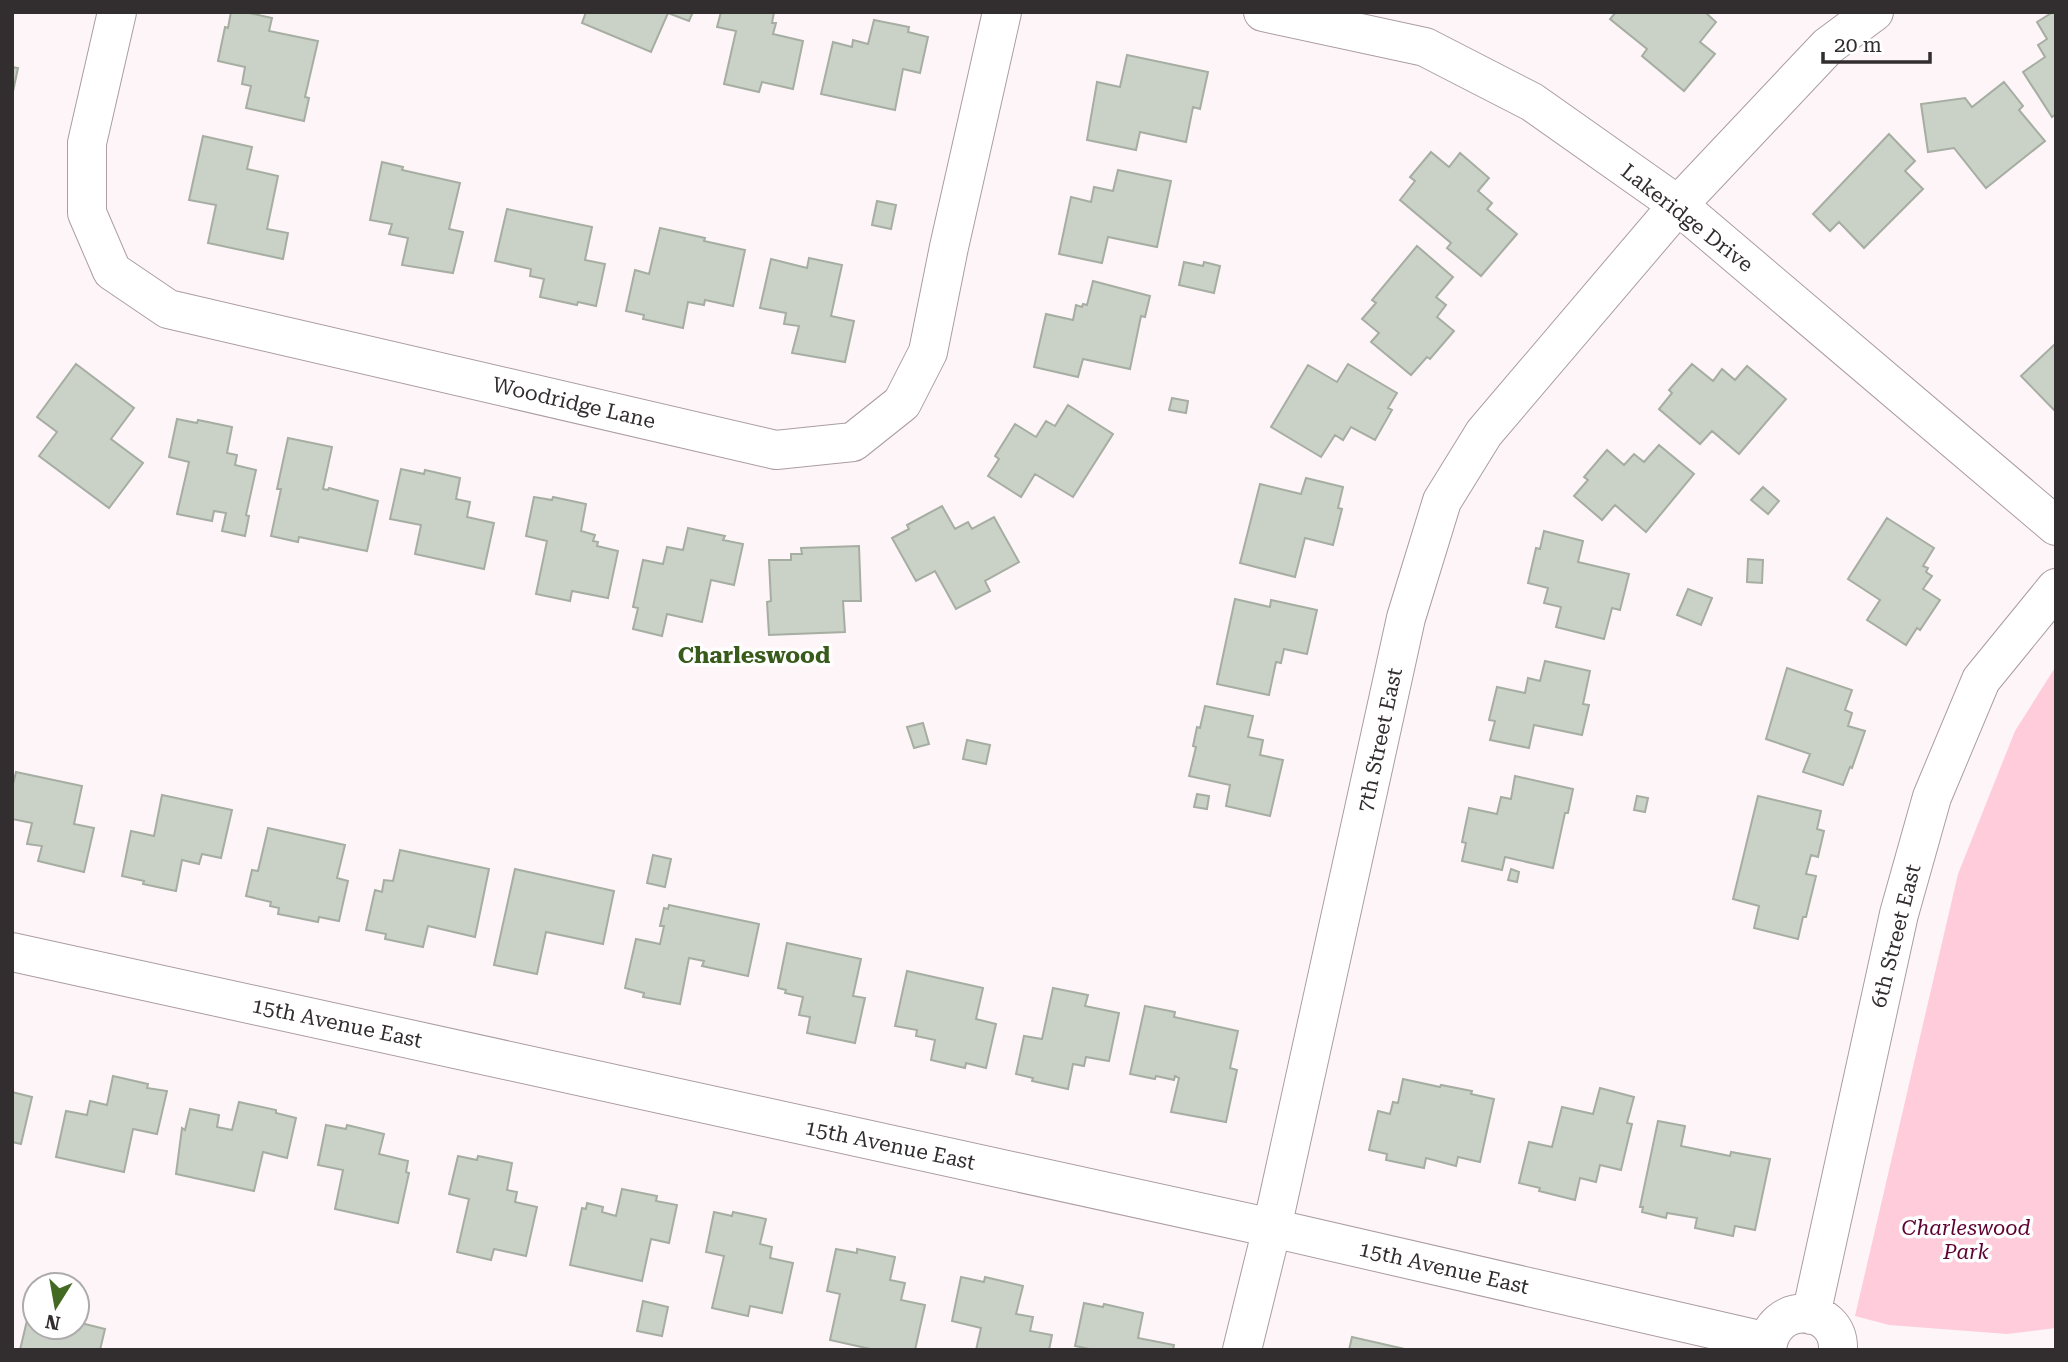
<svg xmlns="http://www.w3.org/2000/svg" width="2068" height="1362" font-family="'Roboto Serif',serif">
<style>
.green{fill:#ffccdb}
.building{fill:#cad1c6;stroke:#a6ada2;stroke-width:2}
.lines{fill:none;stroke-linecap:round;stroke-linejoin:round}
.minor-casing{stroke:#ab9da1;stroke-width:40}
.minor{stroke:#fff;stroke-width:38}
.labels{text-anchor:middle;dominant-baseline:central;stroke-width:7;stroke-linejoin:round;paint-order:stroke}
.street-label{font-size:21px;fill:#322d2e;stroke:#fff}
.park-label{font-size:21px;font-style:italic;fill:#5e0231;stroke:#fff}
.neighbourhood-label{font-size:23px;font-weight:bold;fill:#385a1a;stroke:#fff}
</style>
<rect width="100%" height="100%" fill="#fef5f8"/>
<path class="green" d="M2056 666V1328L2007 1334 1889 1325 1855 1316 1958 874 2015 731Z"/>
<path class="building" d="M231 12H245L272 18 269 31 318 41 305 97 309 98 304 121 246 108 251 86 242 84 245 67 218 61 225 27 228 28Z
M586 12H693L689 21 668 13 651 52 582 23Z
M721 12H774L772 23H776L773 34 803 41 793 89 762 82 759 92 724 84 736 31 717 27Z
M1616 12H1705L1716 22 1700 42 1715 54 1684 91 1642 56 1647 49 1610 19Z
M2053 12H2056V114L2052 117 2023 72 2045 57 2038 45 2047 39 2037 22Z
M874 20 909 27 908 32 928 37 920 73 903 69 895 110 821 94 833 42 852 47 853 40 868 44Z
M1127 55 1208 72 1200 109 1193 107 1186 142 1140 132 1136 150 1087 140 1097 82 1120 87Z
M12 67 18 68 12 96Z
M2004 82 2023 106 2019 110 2045 141 1986 188 1954 148 1928 152 1921 104 1965 98 1972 107Z
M1889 134 1915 161 1905 171 1923 189 1864 248 1839 222 1830 231 1813 214Z
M203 136 252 147 247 169 278 176 267 229 288 233 283 259 208 243 216 205 189 200Z
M1431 152 1449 167 1460 153 1489 178 1478 191 1492 203 1487 209 1517 234 1481 276 1447 248 1451 243 1400 200 1415 181 1410 177Z
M382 162 403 167 402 170 460 183 449 229 463 232 453 273 402 265 408 238 389 234 392 224 370 220Z
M1118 170 1171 181 1157 247 1108 237 1102 263 1059 254 1071 197 1091 202 1094 187 1113 191Z
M877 201 896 205 891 229 872 225Z
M507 209 592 227 585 260 605 264 596 306 578 302 577 305 540 297 544 279 530 276 531 269 495 261Z
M660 228 705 238 704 241 745 250 733 306 705 300 704 305 688 302 683 328 643 319 644 315 626 311 635 270 649 274Z
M1417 246 1453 277 1436 297 1446 305 1437 317 1454 331 1430 359 1427 357 1411 375 1371 342 1379 333 1362 319 1376 303 1372 300Z
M809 258 842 265 831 316 854 321 845 362 792 353 799 326 784 324 786 313 760 308 771 259 807 268Z
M1184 262 1203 266 1204 262 1220 266 1214 293 1179 285Z
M1093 281 1150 296 1145 317 1141 316 1130 369 1083 359 1078 377 1034 367 1046 314 1073 320 1076 305 1082 307 1083 304 1087 305Z
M2056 343V412L2021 376Z
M76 364 134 408 111 439 143 463 109 508 39 456 57 432 37 417Z
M1348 364 1397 393 1388 408 1392 410 1375 440 1351 427 1343 440 1335 435 1321 457 1271 427 1308 365 1337 382Z
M1692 364 1713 381 1722 369 1735 380 1747 366 1786 399 1739 454 1712 431 1700 444 1659 409 1672 393 1669 390Z
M1172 398 1188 401 1186 413 1169 410Z
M1068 405 1113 434 1073 497 1035 474 1021 497 988 476 999 459 995 456 1015 424 1036 437 1046 421 1055 426Z
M177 419 197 423 198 420 232 427 227 453 237 455 235 465 256 470 246 515 249 516 245 536 222 531 226 513 214 511 212 521 177 514 189 462 169 457Z
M288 438 332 447 323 489 328 490 329 488 378 501 367 551 299 537 298 542 271 536 281 489H277Z
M1659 445 1694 474 1646 532 1615 505 1602 520 1574 496 1588 480 1584 477 1607 450 1624 465 1634 454 1644 462Z
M401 469 424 474 425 470 460 478 456 499 470 502 467 517 494 523 484 569 415 554 421 525 390 519Z
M1306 478 1343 487 1338 508 1342 509 1333 545 1305 538 1295 577 1240 563 1260 484 1301 494Z
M1763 487 1779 501 1768 514 1751 500Z
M534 497 552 500 553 497 586 504 581 531 595 535 593 541 598 542 597 546 618 551 608 598 572 591 570 601 536 594 547 541 526 536Z
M942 506 955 529 968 522 972 529 994 517 1019 562 985 581 990 591 956 609 935 571 916 581 892 538 909 529 907 525Z
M1887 518 1934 548 1923 566 1928 568 1926 572 1932 576 1923 589 1940 600 1920 630 1917 628 1906 645 1867 620 1880 600 1848 579Z
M688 528 725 536 723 540 743 544 734 585 711 580 702 622 667 614 662 636 633 629 638 608 633 607 643 560 663 564 667 547 683 550Z
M1544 531 1583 541 1578 562 1629 574 1620 610 1612 608 1604 639 1556 627 1561 607 1544 603 1548 588 1528 583 1536 548 1540 549Z
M859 546 861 601H843L845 632 769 635 767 602 771 601 769 560H791V554H802L801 548Z
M1748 559 1763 560 1762 583 1747 582Z
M1688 589 1712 598 1701 625 1677 615Z
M1235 599 1270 607 1271 600 1317 610 1307 654 1284 649 1281 663 1276 662 1269 695 1217 684Z
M1545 661 1590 671 1583 704 1589 705 1582 735 1534 725 1529 748 1490 740 1495 721 1489 720 1497 687 1525 693 1528 678 1540 681Z
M1787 668 1852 690 1845 710 1852 713 1848 726 1865 731 1852 768 1850 767 1843 785 1803 772 1810 754 1766 739Z
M1205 706 1253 716 1248 737 1263 740 1260 755 1283 760 1270 816 1226 806 1230 785 1189 776 1196 747 1193 746 1197 727 1200 728Z
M923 723 929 744 914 748 907 727Z
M967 740 990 745 986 764 963 759Z
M16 772 82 786 74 824 94 828 84 872 38 861 42 846 27 844 32 823 12 819V788Z
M1515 776 1573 789 1568 813H1565L1553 868 1505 857 1502 870 1462 861 1466 843 1462 842 1469 808 1497 814 1501 797 1511 799Z
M1197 794 1209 796 1207 809 1194 807Z
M162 795 232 810 221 858 202 854 199 864 182 860 176 891 143 884 144 881 122 876 131 831 154 836Z
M1637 796 1648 798 1645 812 1634 810Z
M1758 796 1821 811 1817 829 1824 831 1818 857 1811 855 1806 874 1816 876 1806 917H1803L1798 939 1754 928 1759 906 1733 899Z
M268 828 345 845 337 878 348 881 339 921 319 917 318 922 278 914 279 908 270 906 271 902 246 896 252 870 258 871Z
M400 850 489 869 475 937 428 926 423 947 385 939 386 934 366 930 375 890 382 892 384 880 393 881Z
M653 855 671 859 665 887 647 883Z
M515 869 614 891 603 944 546 932 537 974 494 965Z
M1511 869 1519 872 1517 882 1508 880Z
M669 905 759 924 748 976 702 966 704 961 689 958 680 1004 643 997 644 993 625 988 636 939 660 944 664 926H660L664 908 668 909Z
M787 943 861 959 853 996 865 998 855 1043 807 1033 810 1017 799 1015 803 997 785 993 786 990 778 988Z
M907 971 983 988 976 1019 996 1024 986 1068 966 1063 965 1068 931 1060 935 1040 916 1036 917 1030 895 1026Z
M1053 988 1088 995 1085 1006 1119 1013 1109 1061 1086 1057 1084 1066 1073 1064 1068 1089 1032 1081 1033 1078 1016 1074 1024 1036 1042 1039Z
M1145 1006 1175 1012 1174 1017 1238 1031 1230 1068 1237 1070 1226 1122 1171 1112 1179 1078 1175 1076 1174 1080 1156 1076 1155 1079 1130 1074Z
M113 1076 148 1084 147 1088 167 1091 157 1134 133 1129 124 1172 56 1157 66 1111 87 1115 90 1101 107 1105Z
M1403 1079 1440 1087 1441 1085 1472 1091 1471 1094 1494 1099 1480 1162 1458 1157 1456 1166 1426 1158 1424 1168 1386 1160 1387 1154 1369 1150 1378 1111 1390 1114 1393 1102 1398 1103Z
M1600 1088 1634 1097 1627 1123 1632 1124 1621 1170 1600 1165 1596 1182 1580 1178 1575 1200 1539 1191 1540 1188 1519 1183 1529 1142 1552 1147 1562 1107 1593 1114Z
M12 1092 32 1097 21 1144 12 1142Z
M239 1102 276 1110V1113L296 1118 287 1158 263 1152 254 1191 176 1174 182 1128 185 1130 190 1109 219 1115 217 1127 232 1130Z
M1658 1121 1685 1126 1681 1146 1730 1156 1731 1152 1770 1159 1755 1230 1735 1226 1733 1236 1695 1228 1697 1218 1667 1213 1666 1218 1642 1212 1643 1207H1640Z
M326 1125 346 1129 347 1125 384 1134 379 1154 408 1161 406 1172 409 1173 398 1223 335 1209 343 1170 318 1165Z
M458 1156 477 1160 478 1156 512 1163 507 1190 517 1192 515 1202 537 1207 526 1256 494 1249 491 1260 457 1252 469 1199 449 1194Z
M622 1189 657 1196 656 1201 677 1205 669 1243 651 1239 642 1281 570 1265 582 1208 586 1209 587 1203 603 1207 602 1212 616 1216Z
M714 1212 732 1216 733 1212 766 1219 760 1244 772 1247 770 1258 793 1263 782 1313 750 1306 748 1316 712 1308 724 1256 706 1252Z
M836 1249 857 1253V1249L895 1257 890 1280 905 1283 901 1300 925 1305 915 1350H875L830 1340 840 1294 827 1291Z
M961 1277 984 1282 985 1277 1023 1286 1016 1314 1033 1317 1030 1331 1052 1335 1049 1350H976L981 1328 952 1321Z
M643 1301 668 1307 662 1336 637 1331Z
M1084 1303 1103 1307 1104 1304 1143 1313 1138 1338 1174 1345 1173 1350H1094L1075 1346Z
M29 1312 35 1313V1327H77V1322L105 1329 100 1350H20Z
M1352 1337 1405 1349V1350H1349Z"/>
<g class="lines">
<defs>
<path id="minor" d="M117 12 87 143V213L112 271 168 309 776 450 853 442 902 403 928 352 949 247 1002 12
M1263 12 1425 47 1532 102 1678 205 2056 526
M12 952 1272 1228 1768 1342
M1811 1315 1899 914 1932 797 1981 680 2056 588
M1242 1350 1272 1228 1406 618 1442 501 1484 433 1678 205 1828 46 1874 12
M1767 1350C1771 1299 1840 1304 1838 1350"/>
</defs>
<use href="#minor" class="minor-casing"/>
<use href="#minor" class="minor"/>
</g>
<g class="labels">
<g class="street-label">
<text transform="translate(1687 218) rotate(38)">Lakeridge Drive</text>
<text transform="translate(574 403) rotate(13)">Woodridge Lane</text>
<text transform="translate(1380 740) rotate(-78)">7th Street East</text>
<text transform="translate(1896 936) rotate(-76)">6th Street East</text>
<text transform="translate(337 1023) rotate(12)">15th Avenue East</text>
<text transform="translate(890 1145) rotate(12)">15th Avenue East</text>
<text transform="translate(1444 1268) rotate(13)">15th Avenue East</text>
</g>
<g class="park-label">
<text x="1966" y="1228">Charleswood<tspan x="1966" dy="24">Park</tspan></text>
</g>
<g class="neighbourhood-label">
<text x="754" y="655">Charleswood</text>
</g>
</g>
<rect width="2068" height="1362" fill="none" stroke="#322d2e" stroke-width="28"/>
<g transform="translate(56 1306) rotate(191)"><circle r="33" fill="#ffffff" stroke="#adabab" stroke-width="2"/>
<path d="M0-5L12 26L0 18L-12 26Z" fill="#446923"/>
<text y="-10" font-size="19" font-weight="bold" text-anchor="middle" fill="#322d2e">N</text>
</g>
<path d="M1823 52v10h107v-10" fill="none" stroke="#322d2e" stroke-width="3.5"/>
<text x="1834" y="52" font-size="21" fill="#322d2e" stroke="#ffffff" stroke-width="5" paint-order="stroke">20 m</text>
</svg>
